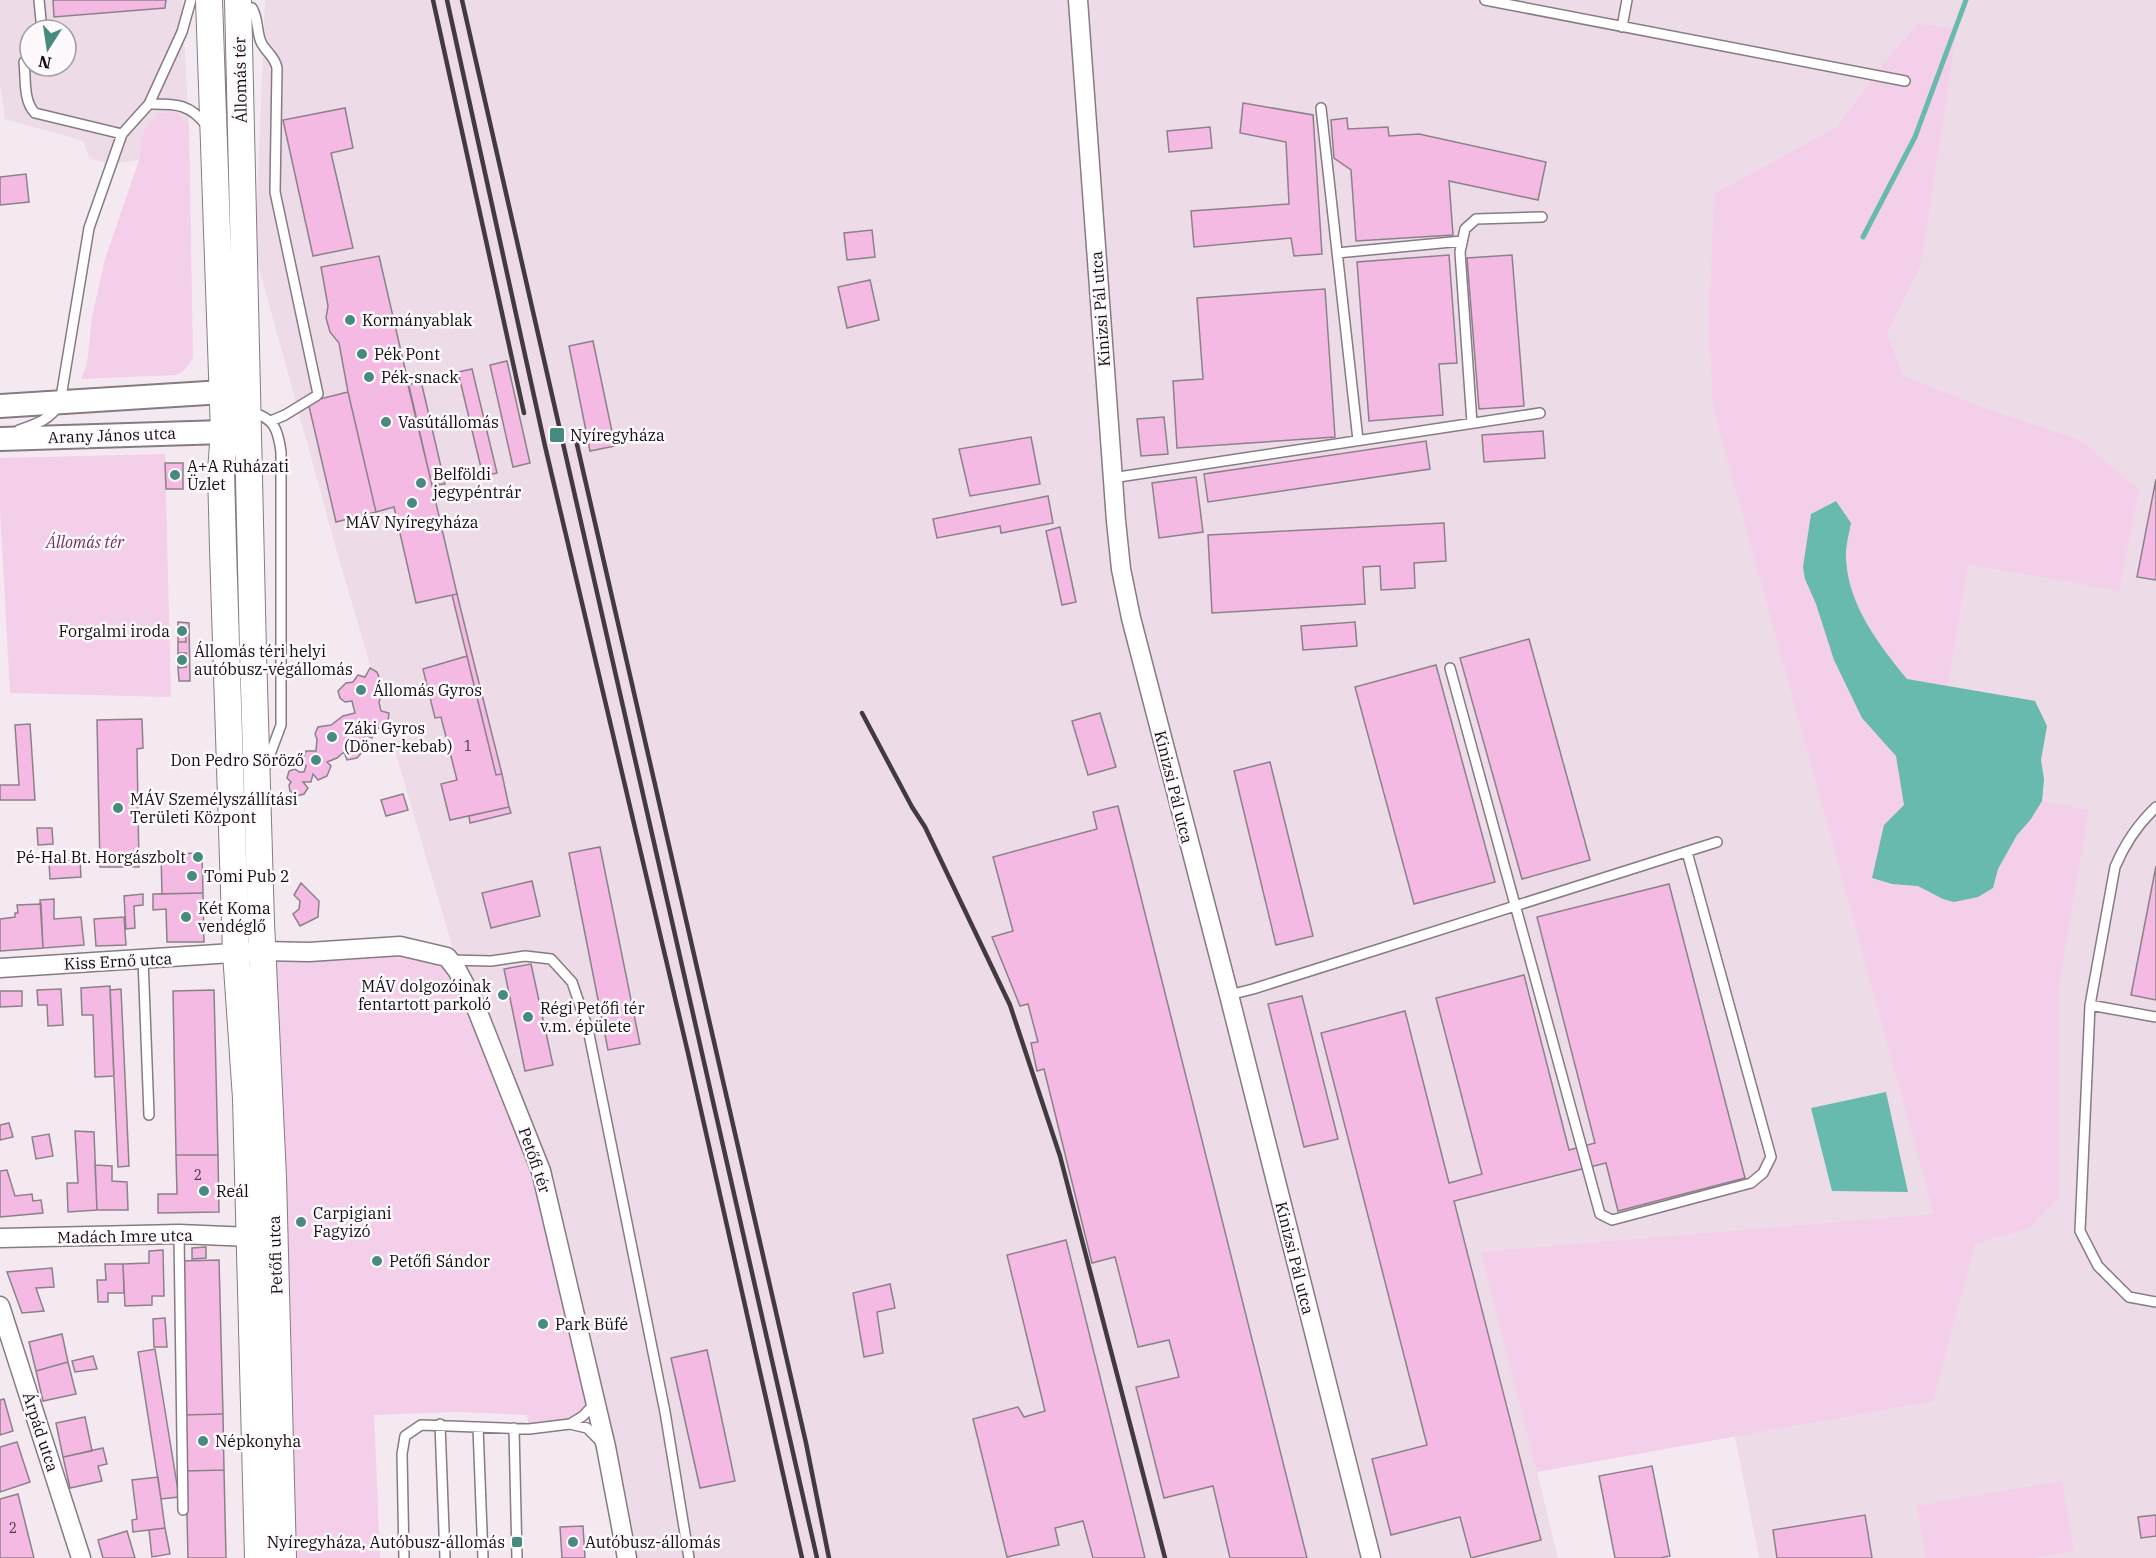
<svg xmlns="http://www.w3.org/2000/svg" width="2156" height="1558" font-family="'IBM Plex Serif',serif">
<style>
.built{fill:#eedbe8;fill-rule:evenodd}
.green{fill:#f4cfe9}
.water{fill:#67baad}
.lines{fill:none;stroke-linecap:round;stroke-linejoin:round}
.stream{stroke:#67baad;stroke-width:5}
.building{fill:#f4bae3;stroke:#8c8189;stroke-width:1.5}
.service-casing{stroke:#867b83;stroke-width:12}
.minor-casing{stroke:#867b83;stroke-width:21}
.tertiary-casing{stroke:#867b83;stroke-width:26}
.secondary-casing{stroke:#867b83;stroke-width:28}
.service{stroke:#fff;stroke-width:9}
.minor{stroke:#fff;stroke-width:18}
.tertiary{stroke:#fff;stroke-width:22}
.secondary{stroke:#fff;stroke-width:26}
.rail{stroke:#413b3f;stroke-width:4.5}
.poi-dot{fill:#468a80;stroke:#fef9fc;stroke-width:2}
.labels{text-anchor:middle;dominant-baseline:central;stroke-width:5;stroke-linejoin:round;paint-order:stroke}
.number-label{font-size:14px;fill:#4a3946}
.street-label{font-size:16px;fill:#120e11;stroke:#fef9fc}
.poi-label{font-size:16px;fill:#120e11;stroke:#fef9fc;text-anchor:start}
.park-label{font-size:16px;font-style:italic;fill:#712f61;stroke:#fef9fc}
</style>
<rect width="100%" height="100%" fill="#f5e9f1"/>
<path class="built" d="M0 0H182L189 126 177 112 143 132 139 160 110 164 90 159 83 141 5 119 0 83ZM30 30H66V66H30Z
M265 0H2156V1558H1759L1734 1432 1537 1472 1558 1558H631L599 1403 457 963 337 552 255 253Z"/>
<path class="green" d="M1918 24 1957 29 1921 264 1887 333 1903 376 1990 410 2080 440 2139 490 2119 591 1968 564 1948 686 2035 701 2047 726 2041 760 2044 779 2042 801 2089 810 2058 991V1198L2029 1228 1975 1244 1933 1401 1537 1472 1481 1252 1934 1214 1713 407 1709 326 1714 194 1837 127 1887 59Z
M177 112 189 126 193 358 185 370 176 375 81 379 87 363 92 317 105 259 139 160 143 132 158 114Z
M165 454 171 697 10 693 0 510V458Z
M312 955H436L456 972 536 1170 590 1402 568 1421 529 1428 527 1415 456 1412 374 1415 380 1558H294L276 957Z
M2062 1481 2074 1551 2033 1558H1926L1917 1506Z"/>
<path class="water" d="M1836 501 1851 523C1849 534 1845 548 1846 560 1849 606 1879 645 1907 679L2035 701 2047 726 2041 760 2044 779 2042 801 2031 819 2017 835 1998 869 1993 888 1978 897 1954 902 1943 899 1918 886 1892 884 1872 878 1884 825 1904 805 1896 756 1862 718 1834 660 1816 604 1805 579 1803 567 1811 514Z
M1886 1092 1908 1192 1832 1191 1811 1108Z"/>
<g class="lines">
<path class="stream" d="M1863 237 1915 137 1966 0"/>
</g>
<path class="building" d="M53 0H166L165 8 54 17Z
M1243 103 1313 115 1322 254 1294 256 1291 238 1194 247 1191 211 1289 204 1286 142 1240 133Z
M345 108 353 148 331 153 353 248 313 256 283 120Z
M1347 118 1348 129 1388 127 1389 136 1419 134 1546 162 1538 200 1449 181 1453 235 1356 241 1351 170 1334 158 1331 120Z
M1210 127 1212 148 1169 152 1167 131Z
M26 174 29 202 0 205V177Z
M872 230 875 257 847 260 844 233Z
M1449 255 1457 363 1439 364 1443 415 1369 421 1357 262Z
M1512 255 1524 406 1479 409 1467 258Z
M379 256 457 594 416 603 394 507 376 512 348 392 339 343 330 332 326 318 328 306 321 267Z
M870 280 879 320 847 328 838 287Z
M1325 289 1335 437 1177 448 1173 381 1203 379 1197 298Z
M593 341 615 446 590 451 569 346Z
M507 361 530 463 513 467 490 365Z
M472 369 497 473 483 476 458 372Z
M421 381 445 484 432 485 424 452 408 385Z
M348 392 376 512 336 522 308 402Z
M1164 417 1168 454 1141 456 1137 419Z
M1543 431 1545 458 1484 462 1482 435Z
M1031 437 1040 484 970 496 959 449Z
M1426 441 1430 469 1208 502 1204 474Z
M165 463H183V489H166Z
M1196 477 1203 532 1159 538 1152 483Z
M2156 479V580L2137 577Z
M1048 496 1053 523 1001 533 1000 526 937 538 933 519Z
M1444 523 1446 561 1414 563 1415 588 1381 590 1380 566 1363 567 1365 604 1212 613 1208 535Z
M1060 527 1076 602 1062 605 1046 531Z
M457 594 474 663 502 774 496 775 452 595Z
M178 622 189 623 190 681H179L178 668 186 667V653H178V642H186L185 626H178Z
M1355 622 1357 646 1303 650 1301 626Z
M178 626H185L186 642H178Z
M1529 639 1590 860 1522 879 1460 658Z
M178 653H186V667L178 668Z
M467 656 496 775 502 774 509 807 450 820 441 784 457 780 441 717 435 718 423 669Z
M1436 665 1495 882 1414 904 1355 687Z
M370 668 377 672 384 690 379 702 381 711 389 713 387 729 377 728 372 738 365 735 360 743 363 751 357 758 347 760 344 752 337 758 327 762 331 766 327 776 318 780 313 774 311 782H303L308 788 304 794 297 796 290 791 289 785 291 782 287 778 289 771 295 769 299 772H304L306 766 302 761 306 751H316L317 739 315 734 318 727 331 725 343 716 355 713 352 701 345 702 340 698 338 691 346 683 353 682 358 675 365 677Z
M1100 713 1116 767 1088 775 1072 721Z
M142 719 143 748 137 749 139 867H100L97 720Z
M30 724 35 800H0V785H19L15 725Z
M1270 762 1313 936 1276 945 1234 771Z
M403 794 408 810 386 816 381 800Z
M1118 806 1307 1558H1230L1213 1486 1164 1498 1136 1387 1179 1377 1169 1340 1138 1347 1115 1257 1092 1263 1044 1069 1037 1071 1031 1043 1038 1042 1028 1004 1020 1006 992 937 1013 931 993 857 1097 829 1093 812Z
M509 807 511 813 470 823 469 816Z
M37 828H52L53 844 38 845Z
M600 847 640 1044 608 1050 569 853Z
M202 853 203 893 162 894 161 854Z
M80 860 81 877 50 879 49 862Z
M2156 866V1000L2131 995Z
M532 881 540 916 491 928 482 893Z
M301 883 319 901 318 917 300 926 293 914 299 909 300 901 294 895Z
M1669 884 1745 1178 1618 1211 1606 1163 1454 1201 1541 1540 1471 1558 1460 1517 1391 1535 1372 1459 1427 1445 1321 1033 1405 1011 1449 1183 1482 1174 1436 998 1524 975 1569 1150 1595 1143 1537 917Z
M203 893 204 942H167L166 909 153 910V894Z
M143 894V905L134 906 135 928 126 929 124 896Z
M54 899V919L81 917 84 945 43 948 40 900Z
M41 904 43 948 0 951V919L15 917V913H18L17 905Z
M124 917 126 945 96 946 94 919Z
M531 964 553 1065 525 1071 504 969Z
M110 986 114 1076 95 1077 93 1015H82L81 988Z
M61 989 63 1025 48 1026 47 1005H38L37 990Z
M121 989 129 1166 118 1167 110 990Z
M214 990 218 1155H176L173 991Z
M0 991H22V1006L0 1007Z
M1302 996 1338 1139 1304 1147 1268 1004Z
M9 1123 13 1137 0 1140V1125Z
M75 1131 94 1132 97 1210 68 1212 67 1183H78Z
M49 1134 53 1156 36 1159 32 1137Z
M176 1155H218L219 1212 158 1213V1194H177Z
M95 1165 112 1166V1181L127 1182 128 1210H97Z
M7 1170 15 1196 32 1194 33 1201 41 1200 43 1213 0 1217V1171Z
M1066 1240 1145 1558H1093L1083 1521 1055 1528 1059 1545 1007 1557 973 1419 1018 1407 1024 1417 1045 1411 1007 1255Z
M206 1247V1258L192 1259V1248Z
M163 1250 164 1296H152V1305L125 1306 123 1264 149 1263V1251Z
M219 1260 223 1414 184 1415 180 1261Z
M105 1264H123L124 1293H108V1302H98L97 1280H106Z
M52 1268 54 1287 36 1288 44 1311 22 1313 7 1272Z
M890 1284 895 1308 877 1312 883 1353 864 1357 853 1293Z
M165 1318 167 1347H154L153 1319Z
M62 1334 68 1362 36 1371 29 1342Z
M155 1349 179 1497 161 1499 138 1352Z
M707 1350 735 1481 700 1488 671 1358Z
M93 1356 97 1369 75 1372 72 1361Z
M68 1362 76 1394 43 1401 36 1371Z
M4 1399 13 1431 0 1435V1400Z
M223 1414 224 1470 186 1471 184 1415Z
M85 1417 92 1451 63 1457 56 1423Z
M17 1442 30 1482 0 1492V1447Z
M103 1448 107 1464 98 1466 102 1481 70 1488 63 1457Z
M1652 1466 1670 1556 1660 1558H1615L1599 1476Z
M224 1470 226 1558H188L186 1471Z
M158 1477 165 1528 133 1532 132 1520 137 1519 132 1480Z
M18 1494 34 1558H0V1499Z
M1865 1515 1872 1558H1777L1773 1530Z
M2156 1515V1536L2141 1538 2138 1517Z
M583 1526 585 1558H562L560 1527Z
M165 1528 170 1554 152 1557 149 1530Z
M127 1531 135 1558H103L98 1540Z"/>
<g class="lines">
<defs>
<path id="service" d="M39 0 42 30
M1485 0 1905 81
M239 6 252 8C259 19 256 34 262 44 268 54 275 57 277 68L275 192 318 394 316 396 285 415 271 421
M1622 27 1627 0
M30 56 24 62C26 79 23 101 35 113L122 134
M149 104C176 104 189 103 207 126
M1321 108 1358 440
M1337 253 1462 241
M249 412C274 417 278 429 281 452V725L265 768
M1472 423 1460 252 1465 229 1476 219 1542 217
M19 430C37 424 51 419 60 403L89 228 122 134 149 104 182 32 191 0
M1112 478 1540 413
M1450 668 1600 1214 1612 1220 1751 1183 1763 1173 1771 1157 1687 852
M2156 807C2137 825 2125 843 2115 867L2090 1005 2080 1231 2098 1266 2129 1297 2156 1302
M143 959 149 1115
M450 960 491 961 525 956 551 959 572 982 588 1029 665 1412 689 1558
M1229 995 1253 989 1717 842
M2090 1005 2156 1017
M179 1234 183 1510
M440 1424 445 1558
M570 1424 583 1416 595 1403
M478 1427 483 1558
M514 1428 517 1558
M404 1558 402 1454 405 1436 421 1425 529 1429 570 1424 587 1428 602 1443"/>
<path id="minor" d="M1078 0 1116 521 1121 569 1131 618 1229 995 1371 1558
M0 968 263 951 309 952 400 946 447 957 457 970 473 1000 541 1171 606 1447 627 1558
M0 1238 179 1234 251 1237
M0 1306 81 1558"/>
<path id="tertiary" d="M0 406 223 392 238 402
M0 439 224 432"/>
<path id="secondary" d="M209 0 224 432 221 471 223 549 236 953 246 1098 258 1558
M238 0 253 652 261 922 273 1177 283 1558"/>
</defs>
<use href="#service" class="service-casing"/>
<use href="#minor" class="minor-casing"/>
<use href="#tertiary" class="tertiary-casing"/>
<use href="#secondary" class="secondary-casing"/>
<use href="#service" class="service"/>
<use href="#minor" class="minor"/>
<use href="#tertiary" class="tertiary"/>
<use href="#secondary" class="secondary"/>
<path class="rail" d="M433 0 524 413
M447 0 545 446 688 1053 802 1558
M462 0C581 519 696 1039 817 1558
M576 440 806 1443 829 1558
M862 713 912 807 925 827 1010 1005 1060 1156 1165 1558"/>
</g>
<g class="poi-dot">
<circle cx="350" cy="320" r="6"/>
<circle cx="362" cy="354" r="6"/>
<circle cx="369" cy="377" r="6"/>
<circle cx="386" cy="422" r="6"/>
<rect x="549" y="427" width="16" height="16" rx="3"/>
<circle cx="175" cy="475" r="6"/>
<circle cx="421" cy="483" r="6"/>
<circle cx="412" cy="503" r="6"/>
<circle cx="182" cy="631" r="6"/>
<circle cx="182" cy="660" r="6"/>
<circle cx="361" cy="690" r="6"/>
<circle cx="332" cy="737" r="6"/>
<circle cx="316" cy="760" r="6"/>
<circle cx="118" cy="808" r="6"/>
<circle cx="198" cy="857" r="6"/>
<circle cx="192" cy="876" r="6"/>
<circle cx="186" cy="917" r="6"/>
<circle cx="503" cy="995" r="6"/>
<circle cx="528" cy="1017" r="6"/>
<circle cx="204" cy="1191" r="6"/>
<circle cx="301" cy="1222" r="6"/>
<circle cx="377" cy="1261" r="6"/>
<circle cx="543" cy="1324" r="6"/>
<circle cx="203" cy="1441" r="6"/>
<rect x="511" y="1536" width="12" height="12" rx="3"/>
<circle cx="573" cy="1542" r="6"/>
</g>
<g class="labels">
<g class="number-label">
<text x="468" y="746">1</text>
<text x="198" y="1175">2</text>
<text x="13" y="1528">2</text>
</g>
<g class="street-label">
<text transform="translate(240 80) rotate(-91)">Állomás tér</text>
<text transform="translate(1100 309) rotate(-94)">Kinizsi Pál utca</text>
<text transform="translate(112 435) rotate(-2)">Arany János utca</text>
<text transform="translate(1174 787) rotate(76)">Kinizsi Pál utca</text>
<text transform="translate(118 961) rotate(-3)">Kiss Ernő utca</text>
<text transform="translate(535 1160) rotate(71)">Petőfi tér</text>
<text transform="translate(125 1236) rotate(-1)">Madách Imre utca</text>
<text transform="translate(275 1255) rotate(-92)">Petőfi utca</text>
<text transform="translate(1295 1258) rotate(76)">Kinizsi Pál utca</text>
<text transform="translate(41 1432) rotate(72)">Árpád utca</text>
</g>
<g class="poi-label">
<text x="362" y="320">Kormányablak</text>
<text x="374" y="354">Pék Pont</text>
<text x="381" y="377">Pék-snack</text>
<text x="398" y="422">Vasútállomás</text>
<text x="570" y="435">Nyíregyháza</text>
<text x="187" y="466">A+A Ruházati<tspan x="187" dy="18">Üzlet</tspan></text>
<text x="433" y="474">Belföldi<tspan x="433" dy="18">jegypéntrár</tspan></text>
<text x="412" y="522" text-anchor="middle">MÁV Nyíregyháza</text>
<text x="170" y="631" text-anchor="end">Forgalmi iroda</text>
<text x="194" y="651">Állomás téri helyi<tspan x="194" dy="18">autóbusz-végállomás</tspan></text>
<text x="373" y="690">Állomás Gyros</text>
<text x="344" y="728">Záki Gyros<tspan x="344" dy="18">(Döner-kebab)</tspan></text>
<text x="304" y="760" text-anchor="end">Don Pedro Söröző</text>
<text x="130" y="799">MÁV Személyszállítási<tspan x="130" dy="18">Területi Központ</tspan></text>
<text x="186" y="857" text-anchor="end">Pé-Hal Bt. Horgászbolt</text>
<text x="204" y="876">Tomi Pub 2</text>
<text x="198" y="908">Két Koma<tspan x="198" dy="18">vendéglő</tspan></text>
<text x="491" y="986" text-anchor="end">MÁV dolgozóinak<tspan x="491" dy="18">fentartott parkoló</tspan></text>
<text x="540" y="1008">Régi Petőfi tér<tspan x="540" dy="18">v.m. épülete</tspan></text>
<text x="216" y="1191">Reál</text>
<text x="313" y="1213">Carpigiani<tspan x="313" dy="18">Fagyizó</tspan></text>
<text x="389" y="1261">Petőfi Sándor</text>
<text x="555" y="1324">Park Büfé</text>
<text x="215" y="1441">Népkonyha</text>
<text x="505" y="1542" text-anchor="end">Nyíregyháza, Autóbusz-állomás</text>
<text x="585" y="1542">Autóbusz-állomás</text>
</g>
<g class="park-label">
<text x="85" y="542">Állomás tér</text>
</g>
</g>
<g transform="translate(48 48) rotate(192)"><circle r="28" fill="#fef9fc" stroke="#a09b9e" stroke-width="1.5"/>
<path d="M0-4.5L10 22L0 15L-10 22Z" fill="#468a80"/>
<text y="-9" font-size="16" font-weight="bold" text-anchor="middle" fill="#120e11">N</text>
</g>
</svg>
